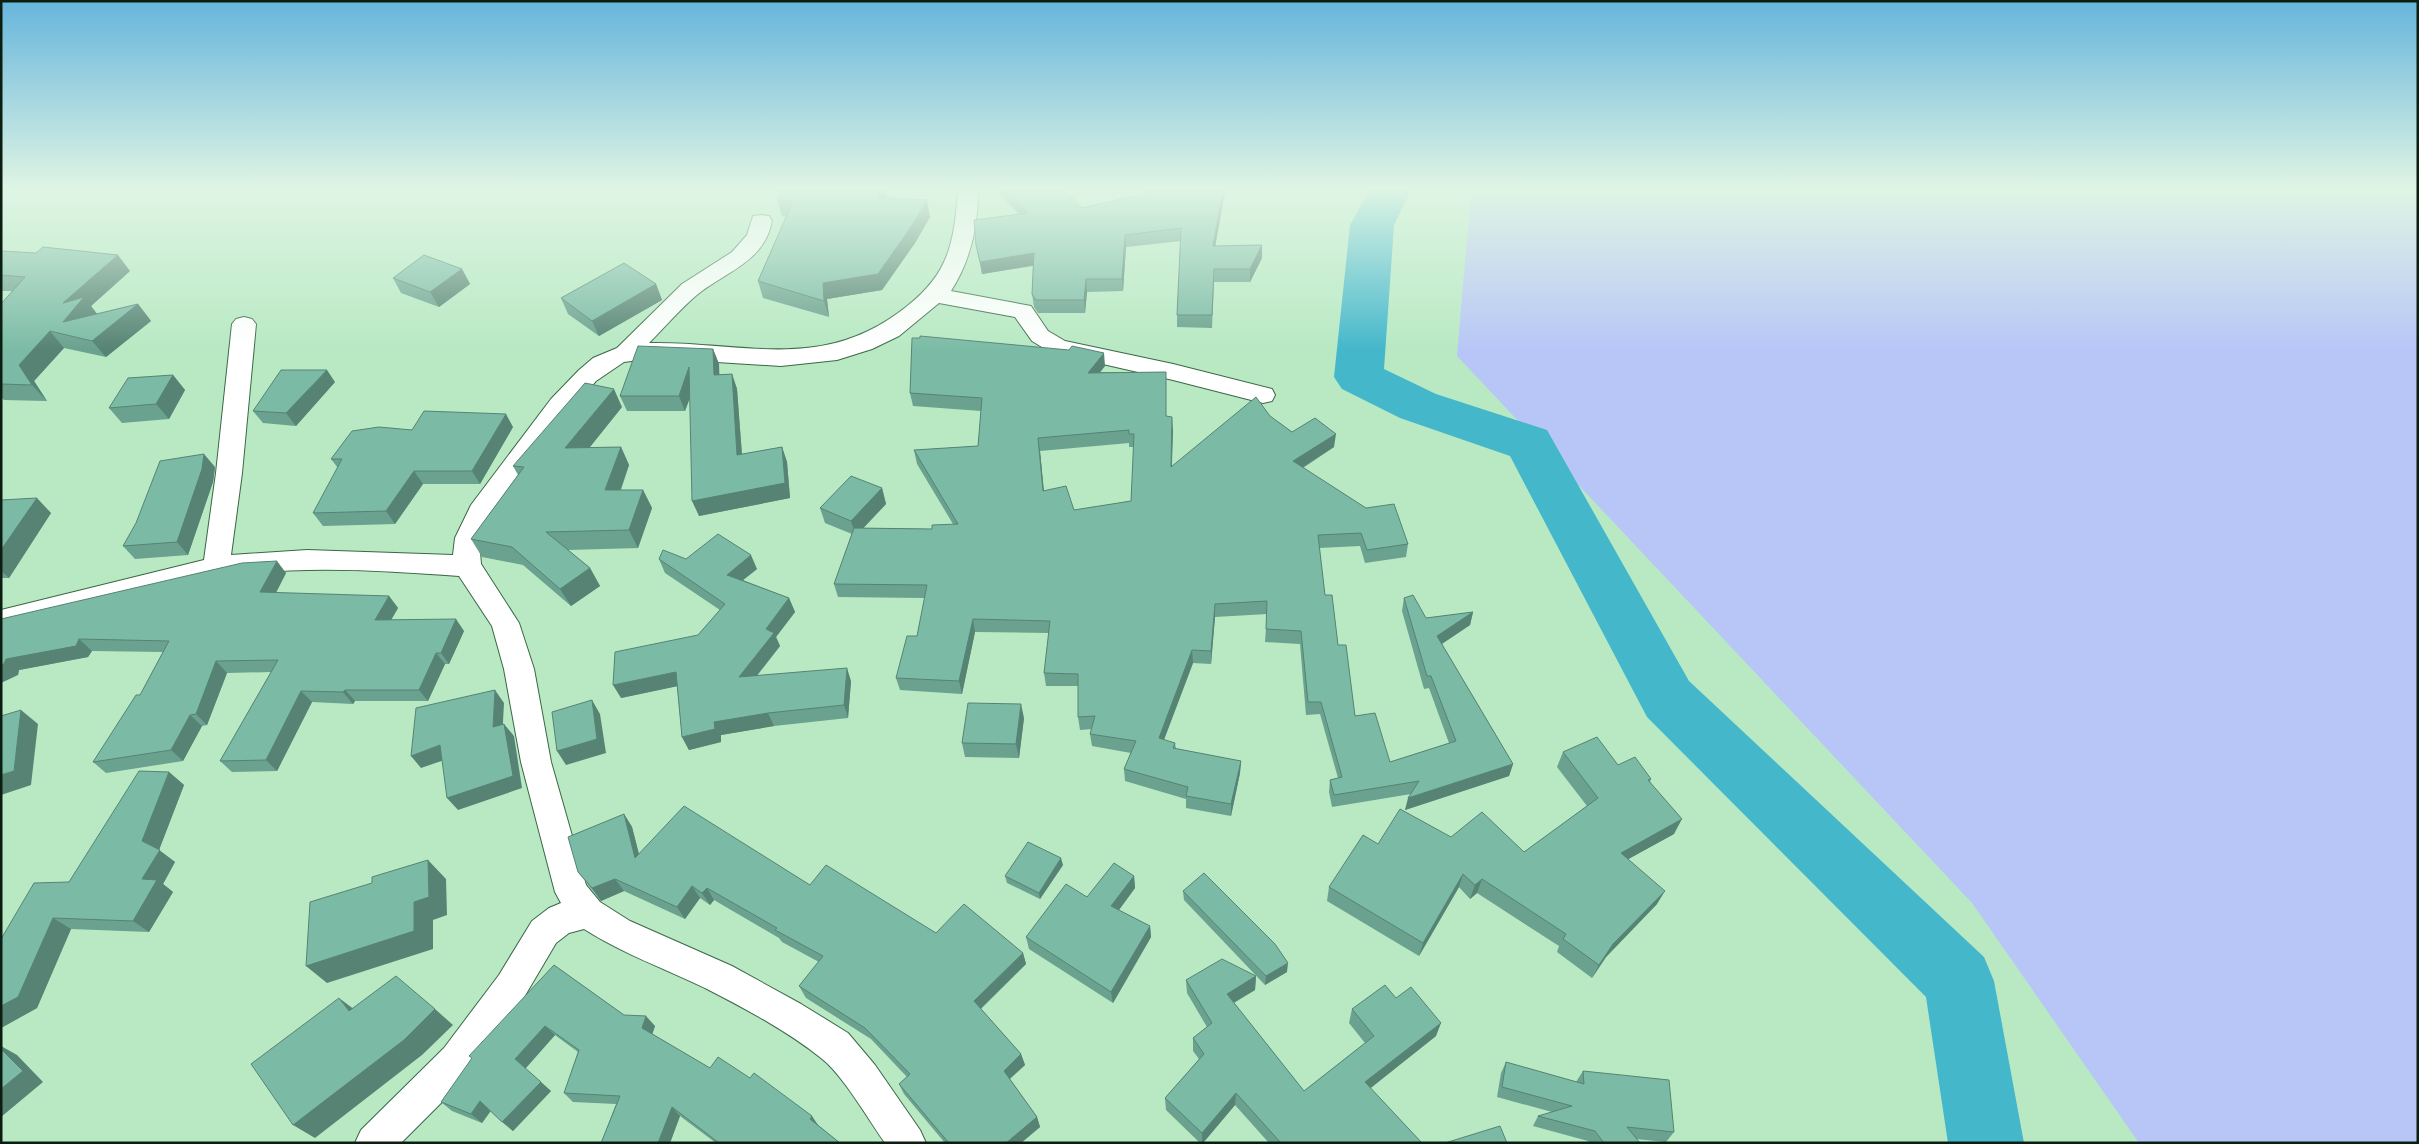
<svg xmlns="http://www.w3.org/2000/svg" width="2419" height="1144" font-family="Spectral,serif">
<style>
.green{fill:#b7c6f7}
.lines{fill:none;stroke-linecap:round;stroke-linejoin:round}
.river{fill:#44b7cb;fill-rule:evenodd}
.street-casing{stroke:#3a6746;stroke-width:2}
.street{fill:#fff;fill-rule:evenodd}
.wall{fill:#6aa18f;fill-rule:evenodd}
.shaded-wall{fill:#568374}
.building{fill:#7bbba6;stroke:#568374;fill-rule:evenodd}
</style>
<rect width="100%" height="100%" fill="#b8e9c3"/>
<path class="green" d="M1471 190H2418V1143H2139L1972 903 1457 356Z"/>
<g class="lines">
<path class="river" d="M1369 190H1411L1394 225 1384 369 1436 394 1547 430 1689 681 1984 957 1994 981 2024 1143H1948L1926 997 1647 717 1510 456 1400 418 1342 389 1334 377 1350 225Z"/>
<defs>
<path id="street" d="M958 190H978C978 226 971 260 951 291L1031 306 1048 331 1065 341 1173 364 1272 389 1275 395 1272 401 1263 403 1173 380 1050 352 1032 341 1015 317 939 303 899 336 872 349 837 360 781 366 653 358 624 362 596 381 556 427 492 516 482 538 480 552 481 564 519 623 534 669 551 762 586 885 600 902 630 921 732 966 801 1004 848 1033 875 1065 920 1130 926 1143H885C868 1119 843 1075 821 1058 787 1031 746 1009 707 989 666 969 623 954 584 929L569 933 556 943 523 999 470 1074 401 1143H355L361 1130 444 1048 499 975 532 921 549 908 561 903 555 892 521 762 504 669 492 626 459 576C388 571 315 566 244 574 161 584 81 612 1 632V610L204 560 216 473 232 324 236 319 244 317 252 319 256 324 242 473 231 555 307 550 453 555 455 538 471 505 551 399 579 370 593 358 617 348 682 284 732 252 747 235 753 216 761 215 769 216 772 221C764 262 727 271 698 294 681 308 665 327 649 343 740 341 817 372 898 313 947 278 954 248 958 190Z"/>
</defs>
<use href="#street" class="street-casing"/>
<use href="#street" class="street"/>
</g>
<path class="wall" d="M885 190 887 199 930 217 915 243 882 290 827 299 829 317 763 298 758 281 786 217 782 216 777 200Z
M996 190H1064L1082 208 1144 194 1145 190H1225L1215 246 1262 245V258L1250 282H1214L1212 328 1177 327V315L1181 241 1126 247 1123 291 1087 292 1085 313H1038L1034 307 1032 294 1033 266 982 274 976 245 1019 214Z
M1 251 130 271 91 306 97 314 138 304 151 321 106 357 64 348 34 381 47 401 4 400 1 397V304L12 291H1Z
M462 269 470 284 439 307 401 293 393 278Z
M656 284 662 300 599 336 568 314 561 298Z
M713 349 719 364V374H732L737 389 742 454 782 447 787 462 790 498 699 516 690 398 685 411H627L620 396Z
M1105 366 1100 372H1166V416L1173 430 1172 466 1270 416 1292 432 1334 447 1303 468 1408 544 1406 557 1365 563 1360 546 1319 548 1325 595 1355 716 1390 762 1449 743 1429 688 1424 689 1402 611 1404 598 1426 618 1473 612 1470 625 1442 644 1513 764 1509 776 1405 810 1411 794 1332 807 1329 792 1330 780 1338 778 1320 714 1306 715 1300 644 1265 642 1267 614 1215 617 1211 664 1193 663 1164 740 1175 743 1176 749 1241 761 1240 773 1231 816 1186 808V799L1125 781 1124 769 1131 753 1092 746 1090 734 1092 729 1080 730 1078 717V686H1046L1044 673 1049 633 975 632 962 694 900 690 896 678 917 636 925 598 838 597 834 584 852 534 825 523 820 508 882 488 886 504 863 528 932 529 953 524 917 464 914 450 978 446 981 411 913 406 910 393ZM1129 443V447H1134L1131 501 1074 510 1044 491 1040 451Z
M173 375 185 390 169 419 122 423 109 408Z
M335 382 296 426 263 423 253 411Z
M622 407 589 448 621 447 629 465 621 490H643L652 508 638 548 568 550 590 568 600 586 571 606 523 565 482 557 471 539 518 475 513 466Z
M513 427 480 484H423L395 524 323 526 313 513 338 468 331 459 412 430Z
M215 467 213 482 188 555 135 559 123 546Z
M1 500 51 513 9 578H1Z
M659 559H686L757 569 743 580 789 598 795 612 776 637 780 646 757 676 851 681 848 718 774 726 721 735V742L689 750 682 737 677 686 621 698 698 635 720 610 665 573Z
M286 573 276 593 389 596 398 608 391 620 464 631 449 664H445L428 701H355L353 704 312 702 277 771 232 772 220 761 271 672 227 673 207 725 202 726 183 761 106 773 93 762 140 695 163 652 92 651 88 657 19 670 18 675 1 619Z
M1024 718 1019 758 965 757 962 743Z
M1563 752 1618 765 1651 779 1650 782 1674 834 1628 859 1657 904 1606 957 1592 978 1557 952 1559 946 1477 893 1470 899 1459 887 1419 956 1327 901 1329 887 1378 844 1451 837 1524 852 1587 806 1557 767Z
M169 772 184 785 159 850 175 862 163 884 173 892 149 932 71 929 37 1008 1 1028V939L69 882Z
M624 814 632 827 639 854 810 885 936 933 1023 953 1026 964 981 1009 1021 1054 1025 1065 1010 1079 1037 1117 1040 1127 1021 1143H945L904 1094 899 1084 907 1077 871 1039 806 998 799 986 819 962 782 942 779 938 714 900 710 905 700 898 685 919 624 891 601 901 578 872Z
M1063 865 1040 899 1007 883 1005 876Z
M1134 876 1135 888 1119 910 1150 926 1151 937 1113 1003 1029 949 1026 937 1087 897Z
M1183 891 1287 972 1265 985 1184 900Z
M554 965 624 1015 655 1026 652 1034 710 1068 818 1125 840 1143H716L680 1116 670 1143H601L616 1104 573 1102 564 1093 578 1052 555 1035 525 1069 551 1091 513 1131 491 1111 482 1123 452 1111 441 1102Z
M1256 976 1255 990 1234 1003 1304 1091 1365 1043 1349 1023 1352 1009 1396 998 1436 1036 1370 1088 1422 1143H1269L1235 1105 1203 1143H1200L1166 1110 1165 1098 1199 1059 1193 1051V1038L1207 1027 1187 993 1186 980Z
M1506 1062 1576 1082 1583 1071 1674 1132 1666 1142 1636 1139 1640 1143H1589L1588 1141 1533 1126 1538 1116 1552 1112 1497 1097 1501 1073Z"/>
<path class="shaded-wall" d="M881 190H885L887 199 878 198Z
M1223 190H1225V193L1213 258V246Z
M927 200 930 217 915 243 882 290 827 299 829 317 824 301 823 283Z
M1125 235 1126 247 1123 291 1122 279Z
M1262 245V258L1250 282V269Z
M1034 253 1035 265 982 274 980 262Z
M118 255 130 271 91 306 97 314 63 322V303Z
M462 269 470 284 439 307 430 292Z
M1086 279 1087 292 1085 313 1084 300Z
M656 284 662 300 599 336 592 321Z
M138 304 151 321 106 357 92 341Z
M50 331 64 348 34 381 47 401 32 385 19 365Z
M713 349 719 364 720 390 714 375Z
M1104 353 1105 366 1089 386 1088 373Z
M689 367 695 383 685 411 679 396Z
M327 370 335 382 296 426 286 413Z
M732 374 737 389 743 470 737 455Z
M173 375 185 390 169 419 156 404Z
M614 389 622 407 574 467 565 448Z
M506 414 513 427 480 484 472 471Z
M1172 417 1173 430 1171 480V467Z
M1336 434 1334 447 1292 474 1293 461Z
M1038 438 1040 451 1045 504 1043 491Z
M621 447 629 465 614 508 605 490Z
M782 447 787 462 790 498 699 516 692 501Z
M204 454 215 467 213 482 188 555 177 542Z
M414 471 423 484 395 524 386 511Z
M882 488 886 504 856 536 851 521Z
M643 490 652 508 638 548 629 530Z
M37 498 51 513 9 578 1 571V550Z
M751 555 757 569 733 588 727 575Z
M277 561 286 573 270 604 260 592Z
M590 568 600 586 571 606 560 589Z
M389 596 398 608 384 632 375 620Z
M789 598 795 612 776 637 780 646 745 690 739 677 766 629Z
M1215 604V617L1211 664V651Z
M1473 612 1470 625 1434 649 1437 636Z
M456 619 464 631 449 664 441 653Z
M973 619 975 632 962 694 959 681Z
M79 639 92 651 88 657 19 670 18 675 1 683V665L6 659Z
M1192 650 1193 663 1160 750 1159 738Z
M436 653 445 664 428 701 419 690Z
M216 661 227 673 207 725 196 714Z
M847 668 851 681 848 718 844 705Z
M676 672 683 685 621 698 613 685Z
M345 690 355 701 353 704 343 692Z
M495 690 504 703 502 740 493 727Z
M301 691 312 702 277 771 266 760Z
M592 700 600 714 606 753 566 765 557 751Z
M1021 704 1024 718 1019 758 1016 744Z
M21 710 38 724 31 785 1 795V775Z
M768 713 774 726 721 735V742L689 750 682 737 714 722Z
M190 715 202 726 183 761 171 750Z
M504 724 514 736 522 788 458 810 447 798Z
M440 745 450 758 421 768 411 756Z
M1241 761 1240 773 1231 816V804Z
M1513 764 1509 776 1405 810 1408 798Z
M169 772 184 785 159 850 175 862 163 884 173 892 149 932 133 921 142 841Z
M624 814 632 827 643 870 635 858Z
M1682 819 1674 834 1614 867 1621 853Z
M1061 858 1063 865 1040 899 1039 893Z
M428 860 446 879 447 915 433 920V949L327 983 306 966 414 902Z
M1463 874 1459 887 1419 956 1423 943Z
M1134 876 1135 888 1113 918 1111 906Z
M615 879 624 891 601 901 592 888Z
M1482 879 1477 893 1470 899 1475 885Z
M692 886 700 898 685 919 677 907Z
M707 888 714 900 710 905 702 893Z
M1665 891 1657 904 1606 957 1592 978 1599 965 1613 944Z
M53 918 71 929 37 1008 1 1028V1006Z
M1150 926 1151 937 1113 1003 1111 992Z
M1023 953 1026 964 977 1012 974 1001Z
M1288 963 1287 972 1265 985 1266 976Z
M1256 976 1255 990 1226 1007 1227 994Z
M339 998 359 1013 349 1011Z
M435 1009 453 1025 422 1055 315 1138 293 1125Z
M646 1016 655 1026 651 1038 642 1028Z
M1441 1023 1436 1036 1362 1095 1365 1082Z
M545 1026 555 1035 525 1069 515 1059Z
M1 1046 17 1055 43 1082 1 1117Z
M1021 1054 1025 1065 1007 1081 1004 1071Z
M541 1082 551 1091 513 1131 502 1122Z
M1236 1093 1235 1105 1203 1143H1202V1133Z
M480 1101 491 1110 482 1123 471 1114Z
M672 1107 680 1116 670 1143H658Z
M812 1116 818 1125 816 1128 810 1119Z
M1037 1117 1040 1127 1021 1143H1006Z"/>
<path class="building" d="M782 190H881L878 198 927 200 911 227 878 274 823 283 824 301 758 281 793 201 777 200Z
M1006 190H1064L1082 208 1144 194 1145 190H1223L1213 246 1262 245 1250 269H1214L1212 315H1177L1181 228 1125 235 1122 279H1086L1084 300H1036L1032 294 1034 253 980 262 976 245 974 220 1028 213Z
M43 247 118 255 63 303 84 297 63 322 138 304 92 341 50 331 19 365 32 385 1 384V304L25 277 1 275V251L36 253Z
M424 255 462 269 430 292 393 278Z
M624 263 656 284 592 321 561 298Z
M920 336 1069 350 1072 346 1104 353 1088 373 1166 372V416L1172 417 1171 467 1256 397 1270 416 1292 432 1315 418 1336 434 1293 461 1366 508 1394 504 1408 544 1367 550 1361 533 1318 535 1325 595H1332L1338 645H1346L1355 716 1375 713 1390 762 1456 741 1431 676H1427L1404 598 1413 595 1426 618 1473 612 1437 636 1513 764 1408 798 1419 781 1334 795 1330 780 1342 777 1321 702H1308L1301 631 1266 629 1267 601 1215 604 1211 651 1192 650 1159 738 1175 743 1173 748 1241 761 1231 804 1186 796 1188 787 1124 769 1136 741 1090 734 1095 716 1078 717V674L1044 673 1050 621 973 619 959 681 896 678 907 636H917L927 585 834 584 854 528 932 529V525L958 524 914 450 978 446 982 398 910 393 912 338H920ZM1129 430V434H1134L1131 501 1074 510 1066 486 1043 491 1038 438Z
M638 346 713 349 714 375 732 374 737 455 782 447 785 483 692 501 689 367 679 396H620Z
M281 370H327L286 413 253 411Z
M173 375 156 404 109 408 128 378Z
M585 383 614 389 565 448 621 447 605 490H643L629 530 546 532 590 568 560 589 512 547 471 539 524 467 513 466Z
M424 411 506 414 472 471H414L386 511 313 513 342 459H331L352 431 379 427 412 430Z
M204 454 202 469 177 542 123 546 136 523 160 461Z
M851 476 882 488 851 521 820 508Z
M37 498 1 550V500Z
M718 534 751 555 727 575 789 598 766 629 774 633 739 677 847 668 844 705 768 713 714 722 715 729 682 737 676 672 613 685 615 652 698 635 725 604 659 559 663 550 686 559Z
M277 561 260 592 389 596 375 620 456 619 441 653H436L419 690H345L343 692 301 691 266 760 220 761 278 660 216 661 196 714 190 715 171 750 93 762 136 695H140L169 641 79 639 76 646 6 659 4 664 1 665V619L242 563Z
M495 690 493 727 504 724 513 776 447 798 440 745 411 756 416 708Z
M592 700 597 739 557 751 552 712Z
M968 703 1021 704 1016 744 962 743Z
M21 710 14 771 1 775V716Z
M1597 737 1618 765 1635 757 1651 779 1648 780 1682 819 1621 853 1665 891 1613 944 1599 965 1563 939 1566 934 1482 879 1475 885 1463 874 1423 943 1329 887 1363 835 1378 844 1400 809 1451 837 1482 812 1524 852 1598 798 1563 752Z
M139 771 169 772 142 841 160 850 142 879 157 880 133 921 53 918 18 997 1 1006V939L34 883 69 882Z
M684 806 810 885 826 865 936 933 964 904 1023 953 974 1001 1021 1054 1004 1071 1037 1117 1006 1143H949L899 1084 910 1074 865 1028 799 986 823 956 775 930 777 928 707 888 702 893 692 886 677 907 615 879 592 888 578 872 568 837 624 814 635 858Z
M1028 842 1061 858 1039 893 1005 876Z
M428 860 429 897 414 902V931L306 966 310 902 372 883V877Z
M1114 863 1134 876 1111 906 1150 926 1111 992 1026 937 1066 884 1087 897Z
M1204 873 1275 944 1288 963 1266 976 1183 891Z
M1222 959 1256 976 1227 994 1304 1091 1374 1036 1352 1009 1385 985 1396 998 1411 987 1441 1023 1365 1082 1422 1143H1281L1236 1093 1202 1133 1165 1098 1204 1054 1193 1038 1212 1023 1186 980Z
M554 965 624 1015 646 1016 642 1028 710 1068 718 1057 750 1078 754 1073 812 1116 810 1119 840 1143H719L672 1107 658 1143H601L620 1096 564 1093 579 1050 545 1026 515 1059 541 1082 502 1122 480 1101 471 1114 441 1102 472 1058 469 1056Z
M396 976 435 1009 404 1040 293 1125 251 1064 339 998 349 1011Z
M1 1049 23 1071 1 1089Z
M1506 1062 1584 1084 1583 1071 1669 1080 1674 1132 1627 1127 1640 1143H1604L1595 1131 1538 1116 1572 1106 1502 1087Z
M1500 1126 1507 1143H1445Z"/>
<linearGradient id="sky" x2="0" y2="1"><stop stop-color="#66b5dc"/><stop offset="0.54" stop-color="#dff5e4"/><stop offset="1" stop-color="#dff5e4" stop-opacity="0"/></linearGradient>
<rect width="2419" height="350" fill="url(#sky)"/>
<rect width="2419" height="1144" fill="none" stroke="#0b1e11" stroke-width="5"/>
</svg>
